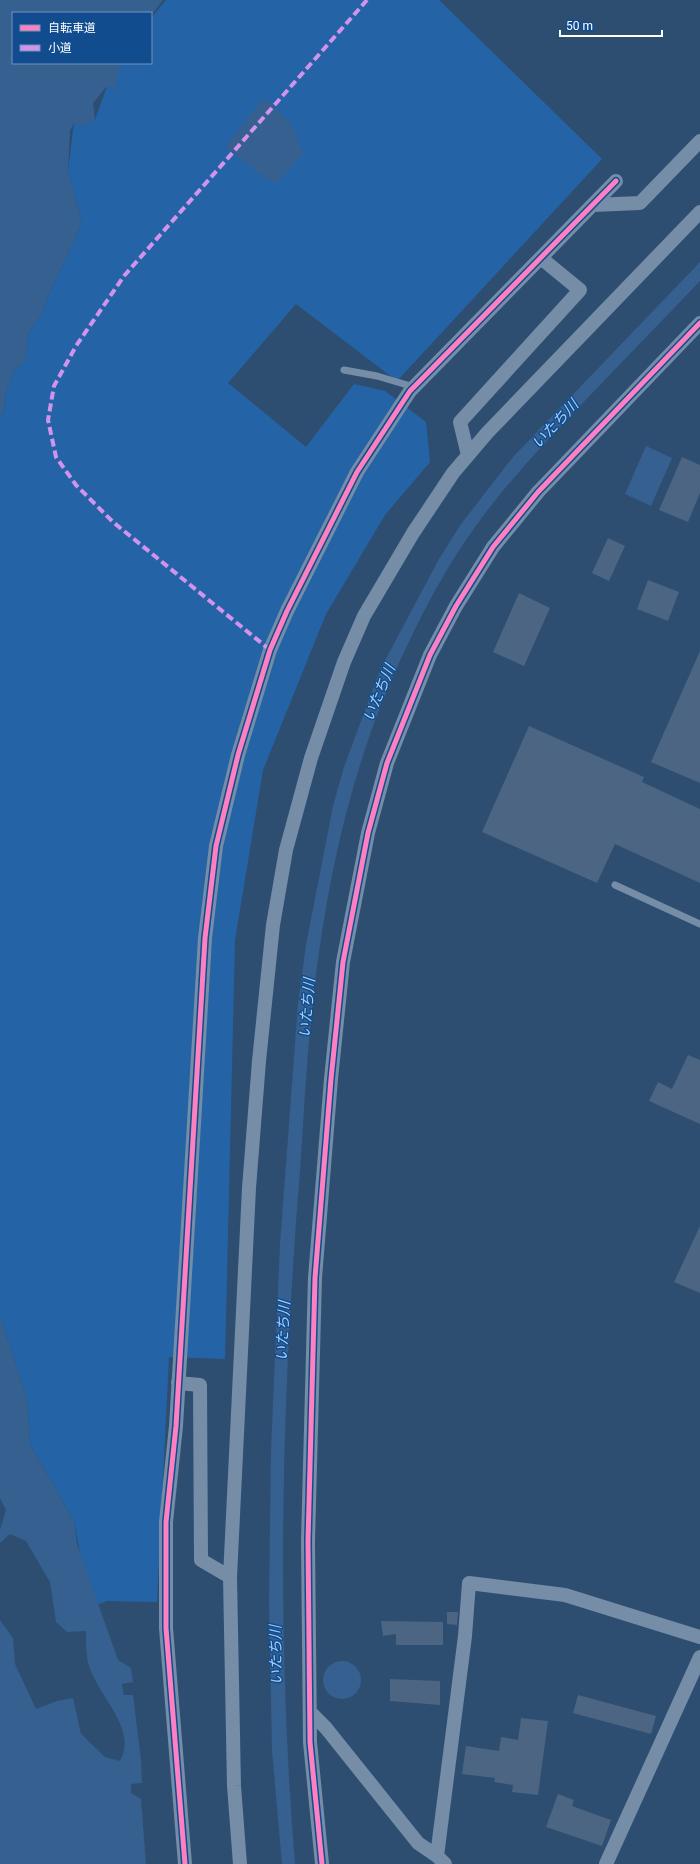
<svg xmlns="http://www.w3.org/2000/svg" width="700" height="1864" font-family="Roboto,'Noto Sans JP',sans-serif">
<style>
.green{fill:#2464a6}
.water{fill:#35608f}
.building{fill:#4b6582}
.lines{fill:none;stroke-linecap:round;stroke-linejoin:round}
.service{stroke:#758da6;stroke-width:7}
.minor{stroke:#758da6;stroke-width:14}
.quiet{stroke:#d193ec;stroke-width:4;stroke-dasharray:8 4;stroke-linecap:butt}
.cycleway-casing{stroke:#114d8e;stroke-width:8}
.cycleway{stroke:#ff80c0;stroke-width:5}
.labels{text-anchor:middle;dominant-baseline:central;stroke-width:3;stroke-linejoin:round;paint-order:stroke}
.water-label{font-size:15px;font-style:italic;fill:#a6cff9;stroke:#114d8e}
</style>
<rect width="100%" height="100%" fill="#2e4e71"/>
<path class="green" d="M166 0H439L602 159 397 381 296 304 228 383 306 447 354 384 385 391 426 422 430 462 385 515 326 614 263 770 235 940 225 1359 169 1357 157 1602 107 1601 97 1605 80 1553 74 1521 30 1444 27 1399 0 1316V416L4 412 6 391 14 371 25 360 29 332 42 314 49 293 82 224 68 171 74 123 95 120 107 86 121 63H151V18Z"/>
<path class="water" d="M0 0H163L151 16V13H13V63H121L115 91 107 86 93 103 95 120 84 125 74 123 70 131 68 171 82 224 49 293 42 314 29 332 25 361 14 371 6 391 4 412 0 416Z
M268 100 287 119 295 131 303 154 278 182H271L225 147 261 101Z
M700 262V281C659 324 617 367 576 410 540 448 505 485 475 527 449 563 426 605 407 646 354 754 328 872 314 991 307 1051 304 1111 300 1171 281 1402 276 1633 295 1864H282L272 1750 269 1604 271 1450 280 1244 298 1004 306 945 333 806 344 767 380 670 439 559 461 524 513 457Z
M646 446 672 458 651 506 625 494Z
M0 1316 27 1399 30 1444 74 1521 77 1544 118 1660 131 1668 133 1682 122 1684 124 1695H133L141 1760 142 1783 131 1784V1793L141 1799 146 1864H0V1620L13 1638 15 1664 36 1709 57 1701 73 1698 81 1734 105 1757 120 1761C139 1728 95 1694 88 1662 86 1653 86 1641 86 1631L67 1632 56 1622 50 1582 26 1541 10 1534 0 1543V1530L6 1510 0 1498Z
M323 1680a19 19 0 1 1 38 0a19 19 0 1 1-38 0Z"/>
<path class="building" d="M682 457 700 465V493L688 522 659 510Z
M608 538 625 546 609 581 592 573Z
M648 580 679 592 668 621 637 609Z
M519 593 550 608 524 666 493 652Z
M700 651V783L651 762Z
M529 726 644 777 642 782 700 809V883L615 844 597 883 482 832Z
M688 1055 700 1060V1124L649 1101 658 1082 672 1089Z
M700 1226V1293L674 1282Z
M447 1612H458L457 1625 447 1624Z
M381 1621 443 1622V1645H396V1634L383 1636Z
M390 1679 440 1681V1705L390 1701Z
M578 1695 656 1716 651 1734 573 1713Z
M521 1718 548 1721 538 1795 512 1792 513 1785 494 1782 495 1778 462 1774 466 1746 499 1751 501 1737 518 1740Z
M558 1794 574 1800 572 1806 611 1820 602 1846 546 1827Z"/>
<g class="lines">
<path class="service" d="M344 370 377 376 414 387
M615 885 700 924"/>
<path class="minor" d="M593 205 640 203 700 141
M468 455 460 422 580 290 541 258
M178 1383 200 1385 201 1560 230 1577
M310 1712 326 1728 418 1843 437 1856 445 1864
M437 1856 465 1636 469 1583 565 1595 700 1637
M185 1864 166 1628V1522L176 1426 205 938 216 846 238 755 270 650 287 611 357 472 410 391 616 181
M240 1864 234 1786 230 1577 249 1188 259 1061 273 925 286 850 311 758 344 662 364 616 413 533 453 473 487 433 700 212
M322 1864 310 1742 308 1541 315 1278 331 1079 343 962 368 833 387 763 430 655 456 606 493 547 538 492 700 323
M606 1864 700 1657"/>
<path class="quiet" d="M270 650 113 522 76 485 56 457 48 420 54 386 76 346 124 276 367 0"/>
<defs>
<path id="cycleway" d="M185 1864 166 1628V1522L176 1426 205 938 216 846 238 755 270 650 287 611 357 472 410 391 616 181
M322 1864 310 1742 308 1541 315 1278 331 1079 343 962 368 833 387 763 430 655 456 606 493 547 538 492 700 323"/>
</defs>
<use href="#cycleway" class="cycleway-casing"/>
<use href="#cycleway" class="cycleway"/>
</g>
<g class="labels">
<g class="water-label">
<text transform="translate(555 424) rotate(-47)">いたち川</text>
<text transform="translate(379 693) rotate(-67)">いたち川</text>
<text transform="translate(307 1008) rotate(-85)">いたち川</text>
<text transform="translate(283 1331) rotate(-87)">いたち川</text>
<text transform="translate(276 1655) rotate(-91)">いたち川</text>
</g>
</g>
<rect x="12" y="12" width="140" height="52" fill="#114d8e" stroke="#7094bb"/>
<rect x="20" y="25" width="20" height="6" fill="#ff80c0" stroke="#7094bb"/>
<text x="48" y="32" font-size="12" fill="#ffffff">自転車道</text>
<rect x="20" y="45" width="20" height="6" fill="#d193ec" stroke="#7094bb"/>
<text x="48" y="52" font-size="12" fill="#ffffff">小道</text>
<path d="M560 30v6h102v-6" fill="none" stroke="#ffffff" stroke-width="2"/>
<text x="566" y="30" font-size="12" fill="#ffffff" stroke="#114d8e" stroke-width="3" paint-order="stroke">50 m</text>
</svg>
